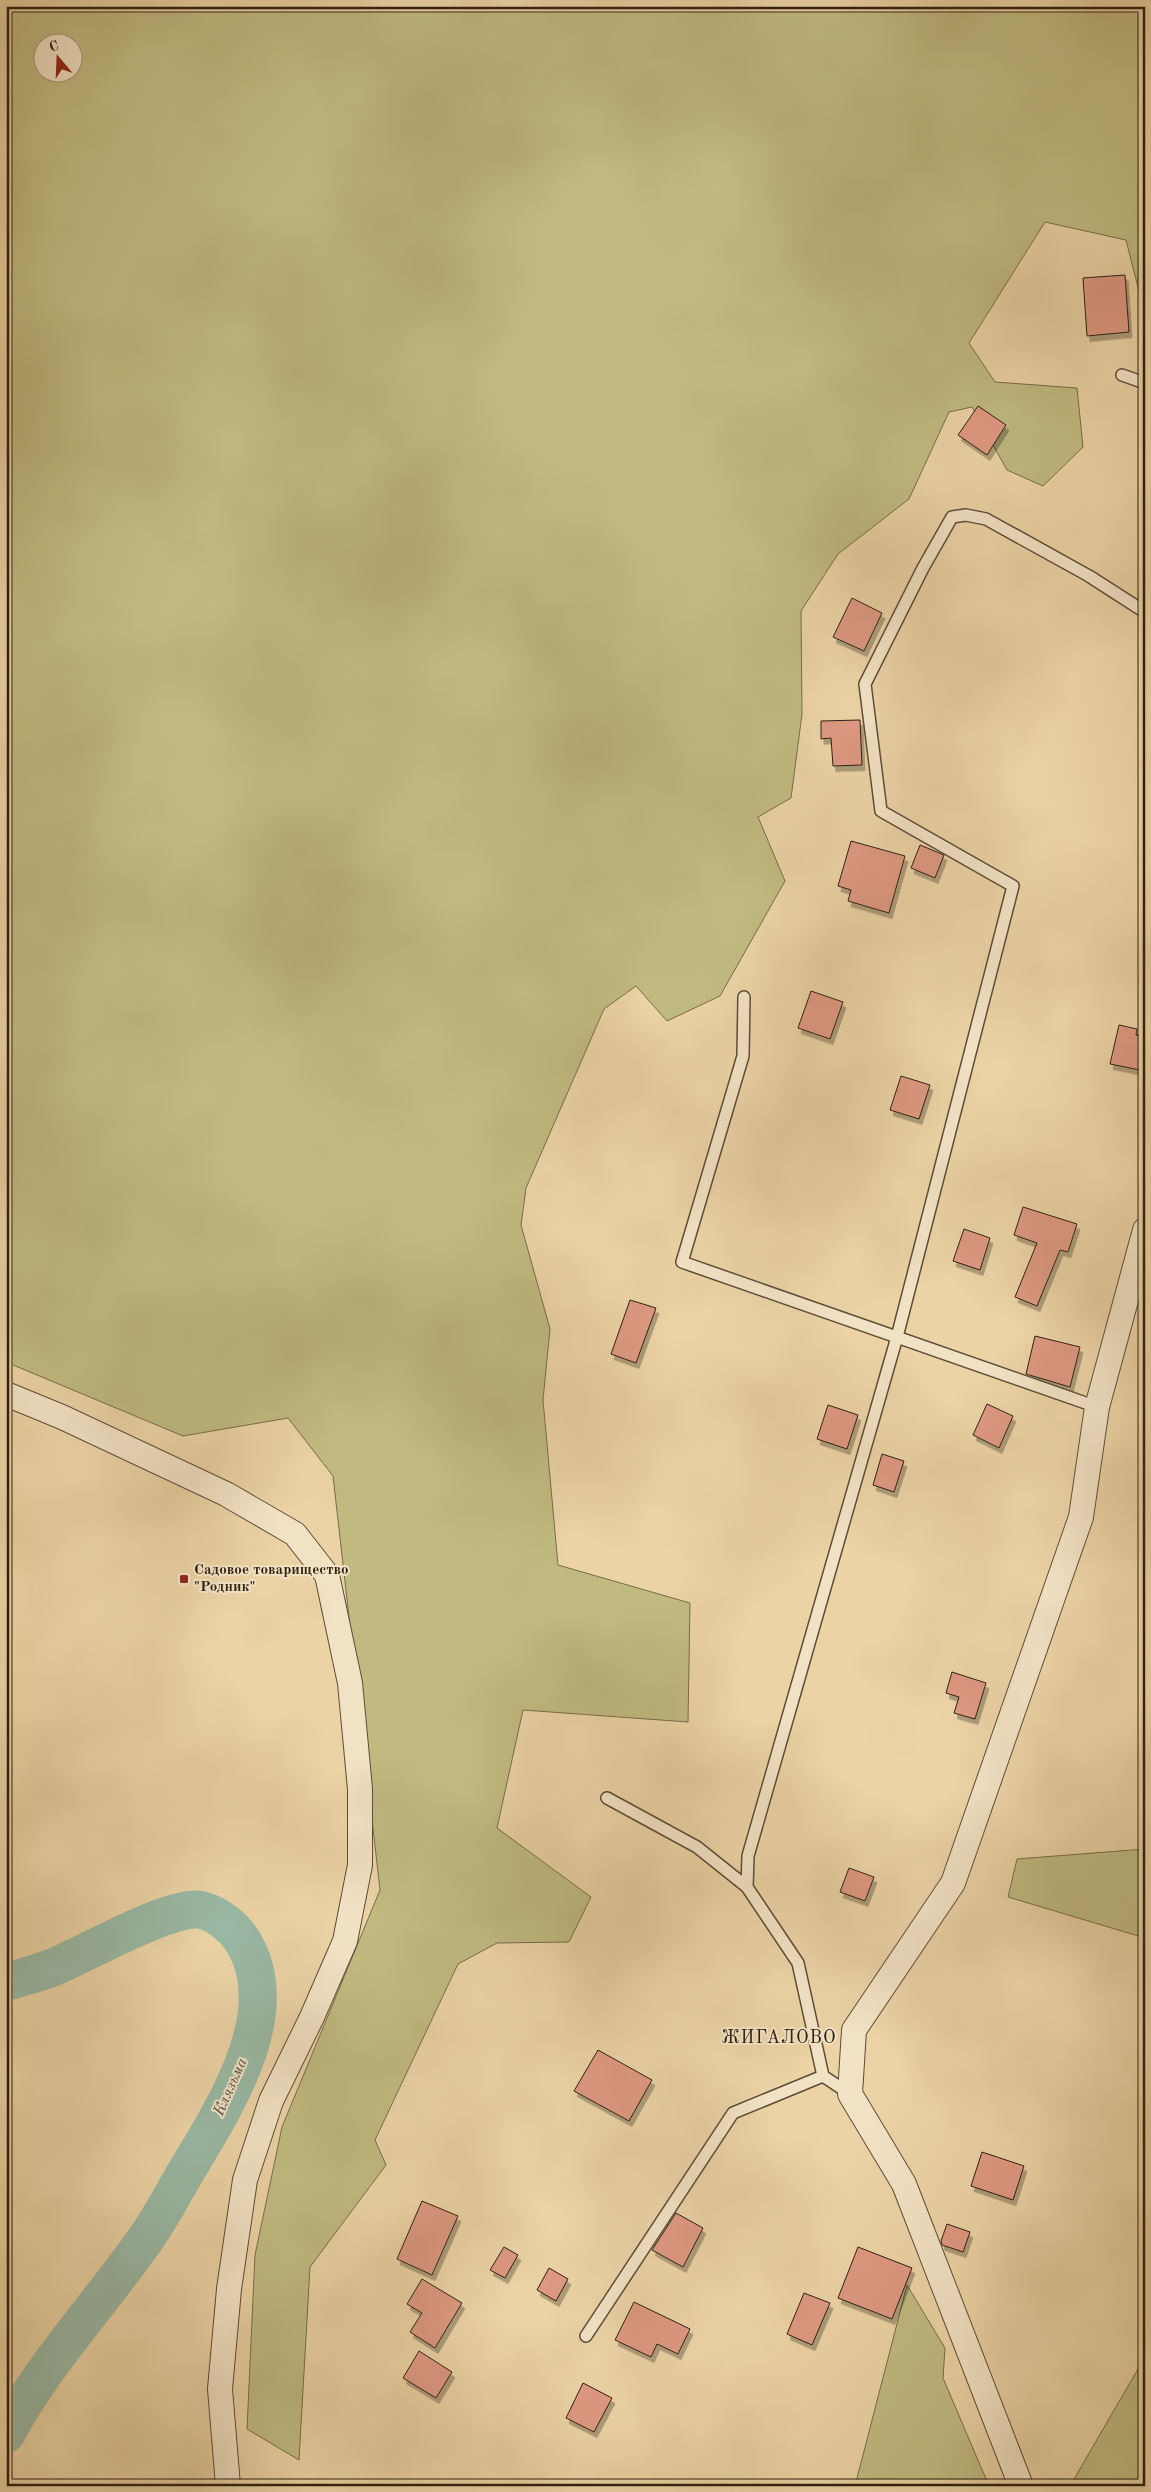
<svg xmlns="http://www.w3.org/2000/svg" width="1151" height="2492" font-family="'Old Standard TT',serif">
<style>
.green{fill:#c0ba81;stroke:#776d4a;fill-rule:evenodd}
.lines{fill:none;stroke-linecap:round;stroke-linejoin:round}
.river{stroke:#99b8a4;stroke-width:38}
.building{fill:#de9982;stroke:#2e2012;filter:url(#shadow)}
.service-casing{stroke:#5d4d37;stroke-width:14}
.minor-casing{stroke:#5d4d37;stroke-width:26}
.service{stroke:#f2e2c4;stroke-width:11}
.minor{stroke:#f2e2c4;stroke-width:24}
.poi-dot{fill:#8f2418;stroke:#f2e2c4;stroke-width:2}
.labels{text-anchor:middle;dominant-baseline:central;stroke-width:4;stroke-linejoin:round;paint-order:stroke}
.poi-label{font-size:15px;font-weight:bold;fill:#2e2012;stroke:#f2e2c4;text-anchor:start}
.water-label{font-size:16px;font-style:italic;fill:#4e4e3e;stroke:#f2e2c4}
.quarter-label{font-size:18px;letter-spacing:1px;fill:#2e2012;stroke:#f2e2c4}
</style>
<defs>
<filter id="shadow"><feDropShadow dx="3" dy="5.5" stdDeviation="0" flood-color="#0004"/></filter>
</defs>
<rect width="100%" height="100%" fill="#ebd3a5"/>
<filter id="stains"><feTurbulence type="fractalNoise" baseFrequency=".004" numOctaves="4"/><feColorMatrix values="0 0 0 0 .2 0 0 0 0 .09 0 0 0 0 .02 0 0 0 .5 -.17"/></filter>
<radialGradient id="worn" r=".72"><stop offset=".6" stop-color="#630" stop-opacity="0"/><stop offset="1" stop-color="#630" stop-opacity=".3"/></radialGradient>
<path class="green" d="M6 6H1145V299H1141L1126 240 1045 222 969 343 995 382 1077 388 1083 447 1043 486 1007 470 972 407 949 412 909 499 838 554 801 611 802 714 791 798 758 817 785 881 720 996 667 1021 636 986 604 1009 526 1188 521 1225 550 1329 543 1400 558 1565 690 1603 688 1722 523 1710 497 1828 591 1897 569 1942 497 1943 458 1964 375 2140 386 2165 310 2267 299 2460 247 2429 255 2255 282 2127 380 1890 333 1476 288 1418 183 1436 6 1362ZM42 42H72V72H42Z
M1145 1849V1938L1008 1897 1017 1859Z
M907 2285 945 2348 943 2378 989 2486H855Z
M1145 2357V2486H1070Z"/>
<g class="lines">
<path class="river" d="M6 1982C22 1977 39 1973 54 1967 85 1954 172 1904 201 1910 219 1914 236 1929 245 1945 284 2015 225 2106 190 2165 176 2188 164 2212 149 2234 103 2301 45 2361 6 2434"/>
</g>
<path class="building" d="M1125 275 1129 332 1087 336 1083 278Z
M978 406 1006 425 987 455 958 435Z
M852 598 882 613 864 651 833 637Z
M860 720 862 765 833 766 831 738 821 739V721Z
M851 841 905 856 889 913 848 901 851 890 838 886Z
M920 845 944 855 935 878 911 868Z
M811 991 843 1002 830 1039 798 1028Z
M1119 1025 1137 1029 1136 1035 1145 1037V1071L1110 1064Z
M901 1076 930 1085 919 1119 890 1110Z
M1023 1207 1077 1224 1068 1252 1060 1250 1037 1306 1015 1297 1037 1243 1014 1235Z
M964 1229 990 1238 980 1270 953 1261Z
M630 1300 656 1308 636 1363 611 1354Z
M1035 1336 1080 1347 1070 1387 1026 1374Z
M987 1404 1013 1416 999 1448 973 1435Z
M828 1405 858 1415 847 1449 817 1439Z
M882 1454 904 1461 894 1492 873 1485Z
M952 1672 986 1683 975 1719 954 1713 959 1697 946 1693Z
M849 1868 874 1877 865 1901 840 1892Z
M598 2050 652 2080 629 2121 574 2091Z
M982 2152 1024 2166 1013 2200 971 2186Z
M422 2201 458 2216 432 2275 397 2259Z
M676 2213 703 2228 683 2267 652 2250Z
M947 2224 970 2232 963 2252 942 2245 941 2241Z
M504 2247 518 2255 505 2278 490 2270Z
M858 2247 912 2268 892 2319 838 2298Z
M549 2268 568 2279 556 2301 537 2290Z
M422 2279 462 2303 435 2348 410 2332 422 2313 407 2304Z
M804 2293 830 2303 812 2345 787 2334Z
M634 2302 690 2329 678 2354 657 2344 651 2357 615 2340Z
M419 2351 452 2372 436 2398 403 2378Z
M583 2383 612 2398 594 2432 566 2418Z"/>
<g class="lines">
<defs>
<path id="service" d="M1122 375 1145 383
M744 997 743 1056 682 1262 1097 1407
M607 1798 697 1847 747 1887 798 1963 823 2076 850 2094
M747 1887 748 1856 897 1337 1013 886 881 811 865 684 923 568 952 517 966 515 986 519 1089 576 1145 612
M586 2336 733 2113 823 2076"/>
<path id="minor" d="M6 1394 62 1417 226 1494 295 1534 327 1575 350 1683 360 1789V1865L345 1941 312 2017 271 2101 245 2180 229 2289 220 2389 228 2486
M1021 2486 904 2184 850 2094 854 2030 953 1883 1081 1517 1097 1407 1145 1230"/>
</defs>
<use href="#service" class="service-casing"/>
<use href="#minor" class="minor-casing"/>
<use href="#service" class="service"/>
<use href="#minor" class="minor"/>
</g>
<rect class="poi-dot" x="179" y="1574" width="10" height="10" rx="2.5"/>
<g class="labels">
<g class="poi-label">
<text x="194" y="1570">Садовое товарищество<tspan x="194" dy="17">"Родник"</tspan></text>
</g>
<g class="water-label">
<text transform="translate(231 2087) rotate(-66)">Клязьма</text>
</g>
<g class="quarter-label">
<text x="779" y="2038">ЖИГАЛОВО</text>
</g>
</g>
<rect width="1151" height="2492" fill="none" stroke="#ebd3a5" stroke-width="25"/>
<rect x="8" y="8" width="1136" height="2477" fill="none" stroke="#2e2012" stroke-width="2.5"/>
<rect x="12" y="12" width="1126" height="2467" fill="none" stroke="#2e2012"/>
<g transform="translate(58 58) rotate(341)"><circle r="24" fill="#f2e2c4" stroke="#a4947d"/>
<path d="M0-4L9 19L0 12L-9 19Z" fill="#8f2418"/>
<text y="-8" font-size="14" font-weight="bold" text-anchor="middle" fill="#2e2012">С</text>
</g>
<rect width="100%" height="100%" filter="url(#stains)"/>
<rect width="100%" height="100%" fill="url(#worn)"/>
</svg>
